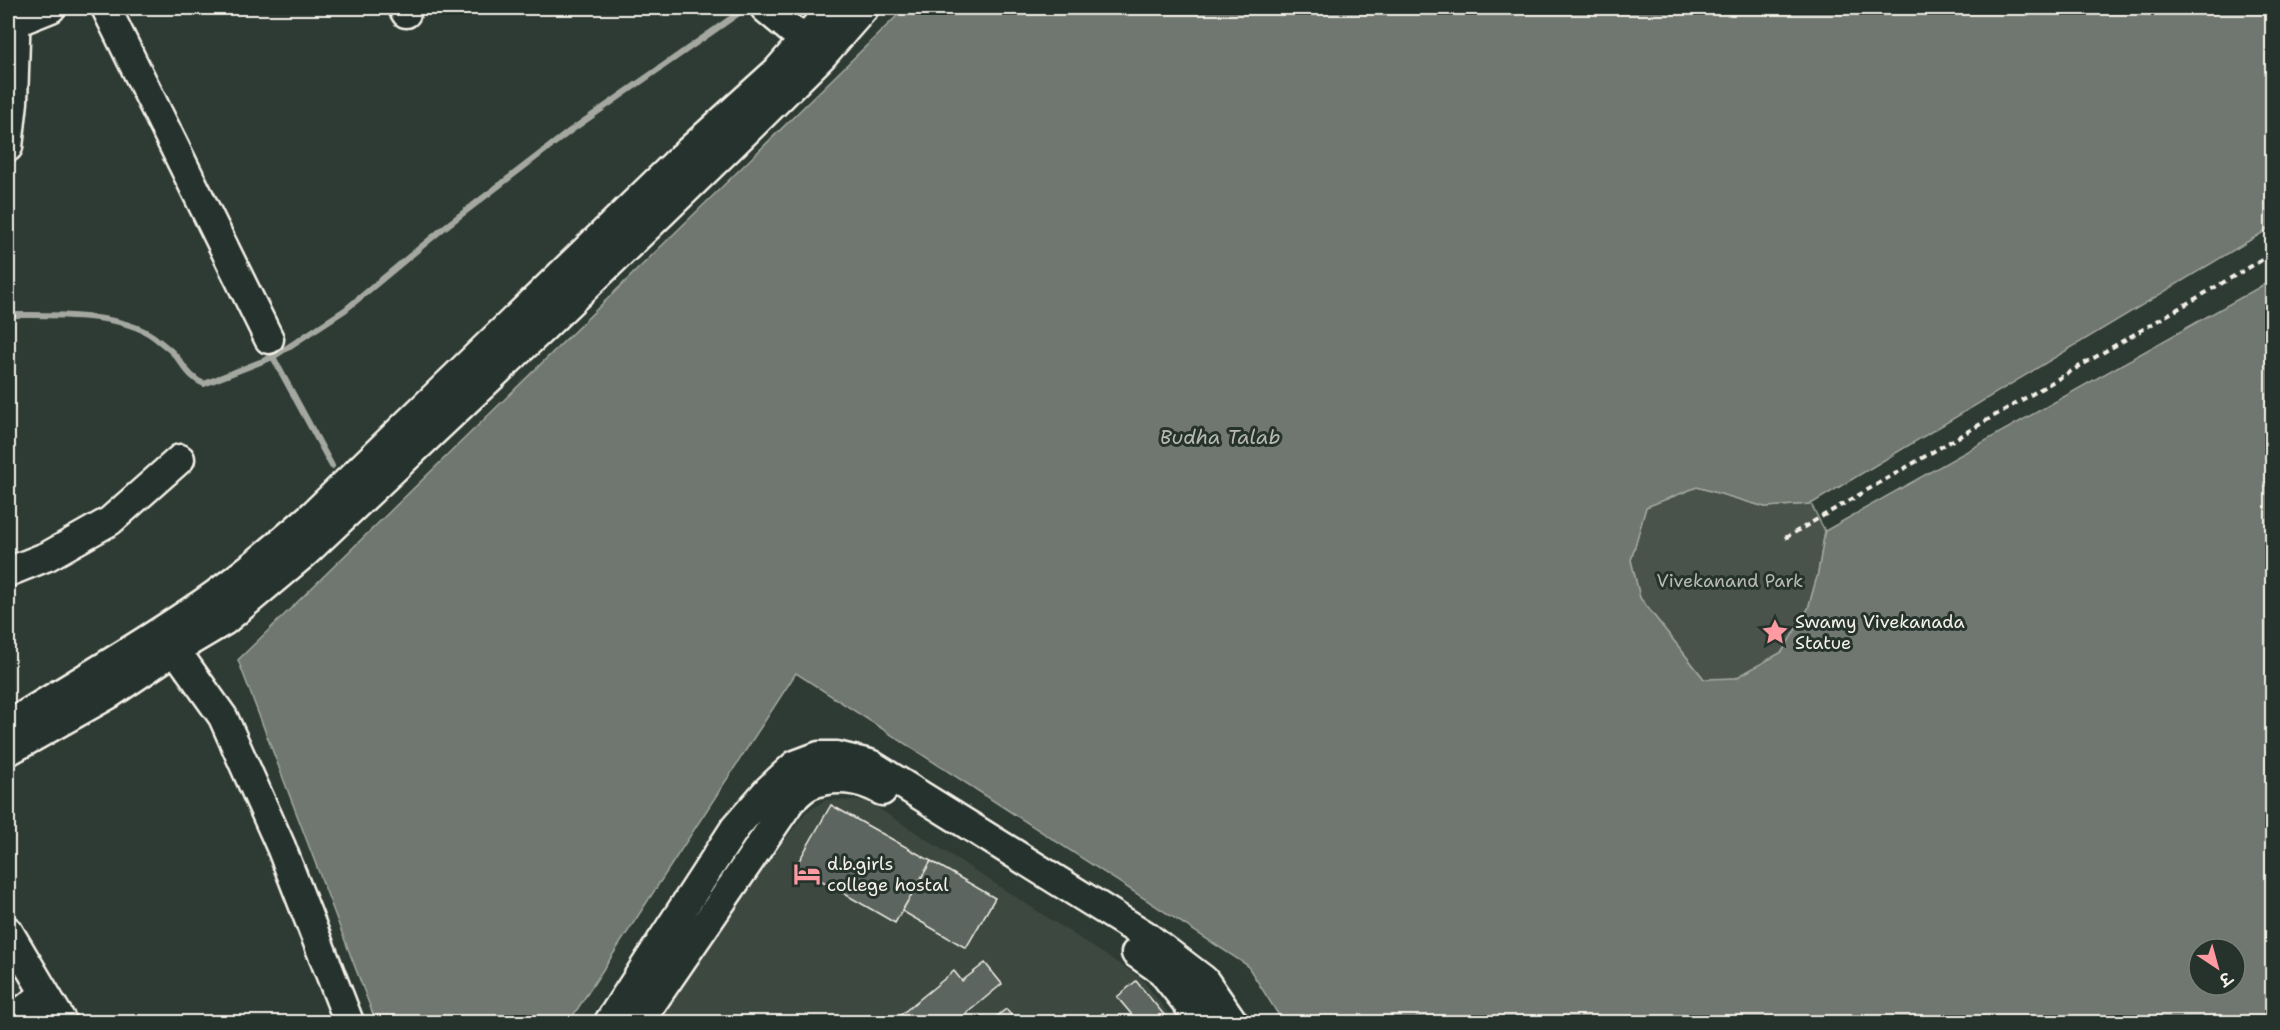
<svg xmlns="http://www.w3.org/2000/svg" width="2280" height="1030" font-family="'Shantell Sans','Playpen Sans Deva',sans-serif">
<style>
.built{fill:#3c4841}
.green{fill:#48524c;stroke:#9ea29a;stroke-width:1.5}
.water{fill:#6f7770;stroke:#a4a8a0;stroke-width:1.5;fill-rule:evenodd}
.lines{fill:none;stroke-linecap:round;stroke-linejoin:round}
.stream{stroke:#a4a8a0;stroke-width:6}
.building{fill:#5c655e;stroke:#f4f1e8;stroke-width:1.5}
.minor-casing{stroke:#f4f1e8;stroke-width:33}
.path{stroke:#f4f1e8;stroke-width:4;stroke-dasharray:6 4.5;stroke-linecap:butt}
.minor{stroke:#26332d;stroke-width:28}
.labels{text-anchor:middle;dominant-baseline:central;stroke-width:6;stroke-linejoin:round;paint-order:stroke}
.park-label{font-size:18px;fill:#b8b9b1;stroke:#26332d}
.poi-label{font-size:18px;fill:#f4f1e8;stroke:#26332d;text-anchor:start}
.water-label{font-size:20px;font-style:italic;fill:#b8bab2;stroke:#26332d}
</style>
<rect width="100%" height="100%" fill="#2e3b34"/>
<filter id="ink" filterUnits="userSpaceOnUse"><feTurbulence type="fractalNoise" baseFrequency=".0167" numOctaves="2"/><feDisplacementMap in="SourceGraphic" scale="12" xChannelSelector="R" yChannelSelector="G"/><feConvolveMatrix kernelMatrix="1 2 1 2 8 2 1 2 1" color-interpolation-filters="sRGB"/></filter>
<g filter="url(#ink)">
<path class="built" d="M826 800 867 801 1141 978 1175 1022H648L806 812Z"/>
<path class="green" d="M1697 487 1765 507 1811 504 1825 531 1818 573 1808 609 1782 652 1736 678 1705 680 1640 598 1631 560 1646 507Z"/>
<path class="water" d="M905 8H2272V227L1811 504 1765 507 1697 487 1646 507 1631 560 1640 598 1704 679 1736 678 1782 652 1808 609 1818 573 1825 531 2272 280V1022H1283L1247 965 796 673 569 1022H376L238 660ZM2199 949H2235V985H2199Z"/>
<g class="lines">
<path class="stream" d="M8 315C49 315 120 312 154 337 161 343 169 348 175 355 185 367 190 378 204 384L273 357 345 310 445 227 570 131 746 8
M273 357 332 466"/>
</g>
<path class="building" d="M831 805 931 861 895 923 796 866Z
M931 861 995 898 966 948 902 911Z
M985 963 1002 984 956 1022H892L954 971 962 981Z
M1136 981 1170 1022H1138L1117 997Z
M1006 1009 1017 1022H990Z
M1103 1013 1111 1022H1091Z
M980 1015 987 1022H971Z"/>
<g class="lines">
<defs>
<path id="minor" d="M106 8 269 339
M403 8 406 13
M765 8 818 52
M16 22 51 8
M8 147 13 102 16 8
M8 572 48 556 110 521 180 459
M164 634 223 717 281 847 349 1022
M8 725C73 686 139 647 202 604 241 577 277 546 313 515L680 159 777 71 832 8
M8 751 111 693 175 650 224 621 306 552 544 327 730 147 822 56 864 8
M8 931 62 1022
M1136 953 1162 971 1202 1022
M8 1022 45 994
M609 1022 735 828 769 789 795 765 819 756H837L870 764 1145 935 1204 980 1233 1022
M639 1022 791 800C797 795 803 788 810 785 834 775 860 778 882 791"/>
</defs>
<use href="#minor" class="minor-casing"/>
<path class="path" d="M1785 538 2272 254"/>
<use href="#minor" class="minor"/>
</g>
</g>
<defs>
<symbol id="sight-bare" viewBox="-9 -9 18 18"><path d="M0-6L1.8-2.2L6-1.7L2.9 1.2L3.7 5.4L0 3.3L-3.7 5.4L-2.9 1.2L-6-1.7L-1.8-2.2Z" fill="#ff9aa2" stroke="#26332d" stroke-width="2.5" paint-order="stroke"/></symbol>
<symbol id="hotel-bare" viewBox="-9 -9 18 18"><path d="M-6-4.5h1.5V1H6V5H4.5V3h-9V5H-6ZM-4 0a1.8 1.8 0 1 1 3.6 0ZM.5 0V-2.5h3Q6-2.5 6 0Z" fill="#ff9aa2" stroke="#26332d" stroke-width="2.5" paint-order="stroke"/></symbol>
</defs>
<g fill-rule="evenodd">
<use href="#sight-bare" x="1756" y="613" width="38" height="38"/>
<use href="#hotel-bare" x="788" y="855" width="38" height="38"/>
</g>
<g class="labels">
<g class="park-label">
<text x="1730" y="581">Vivekanand Park</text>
</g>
<g class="poi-label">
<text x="1795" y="622">Swamy Vivekanada<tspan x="1795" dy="21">Statue</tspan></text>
<text x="827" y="864">d.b.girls<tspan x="827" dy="21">college hostal</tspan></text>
</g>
<g class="water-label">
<text x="1220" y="437">Budha Talab</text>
</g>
</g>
<rect width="2280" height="1030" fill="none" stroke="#26332d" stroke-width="30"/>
<rect x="15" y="15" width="2250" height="1000" fill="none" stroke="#f4f1e8" stroke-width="2" filter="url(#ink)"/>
<g transform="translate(2217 967) rotate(144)"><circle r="28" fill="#26332d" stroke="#787f78" stroke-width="1.5"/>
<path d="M0-4.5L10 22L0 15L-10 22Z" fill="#ff9aa2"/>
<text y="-9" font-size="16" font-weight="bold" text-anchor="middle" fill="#f4f1e8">उ</text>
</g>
</svg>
